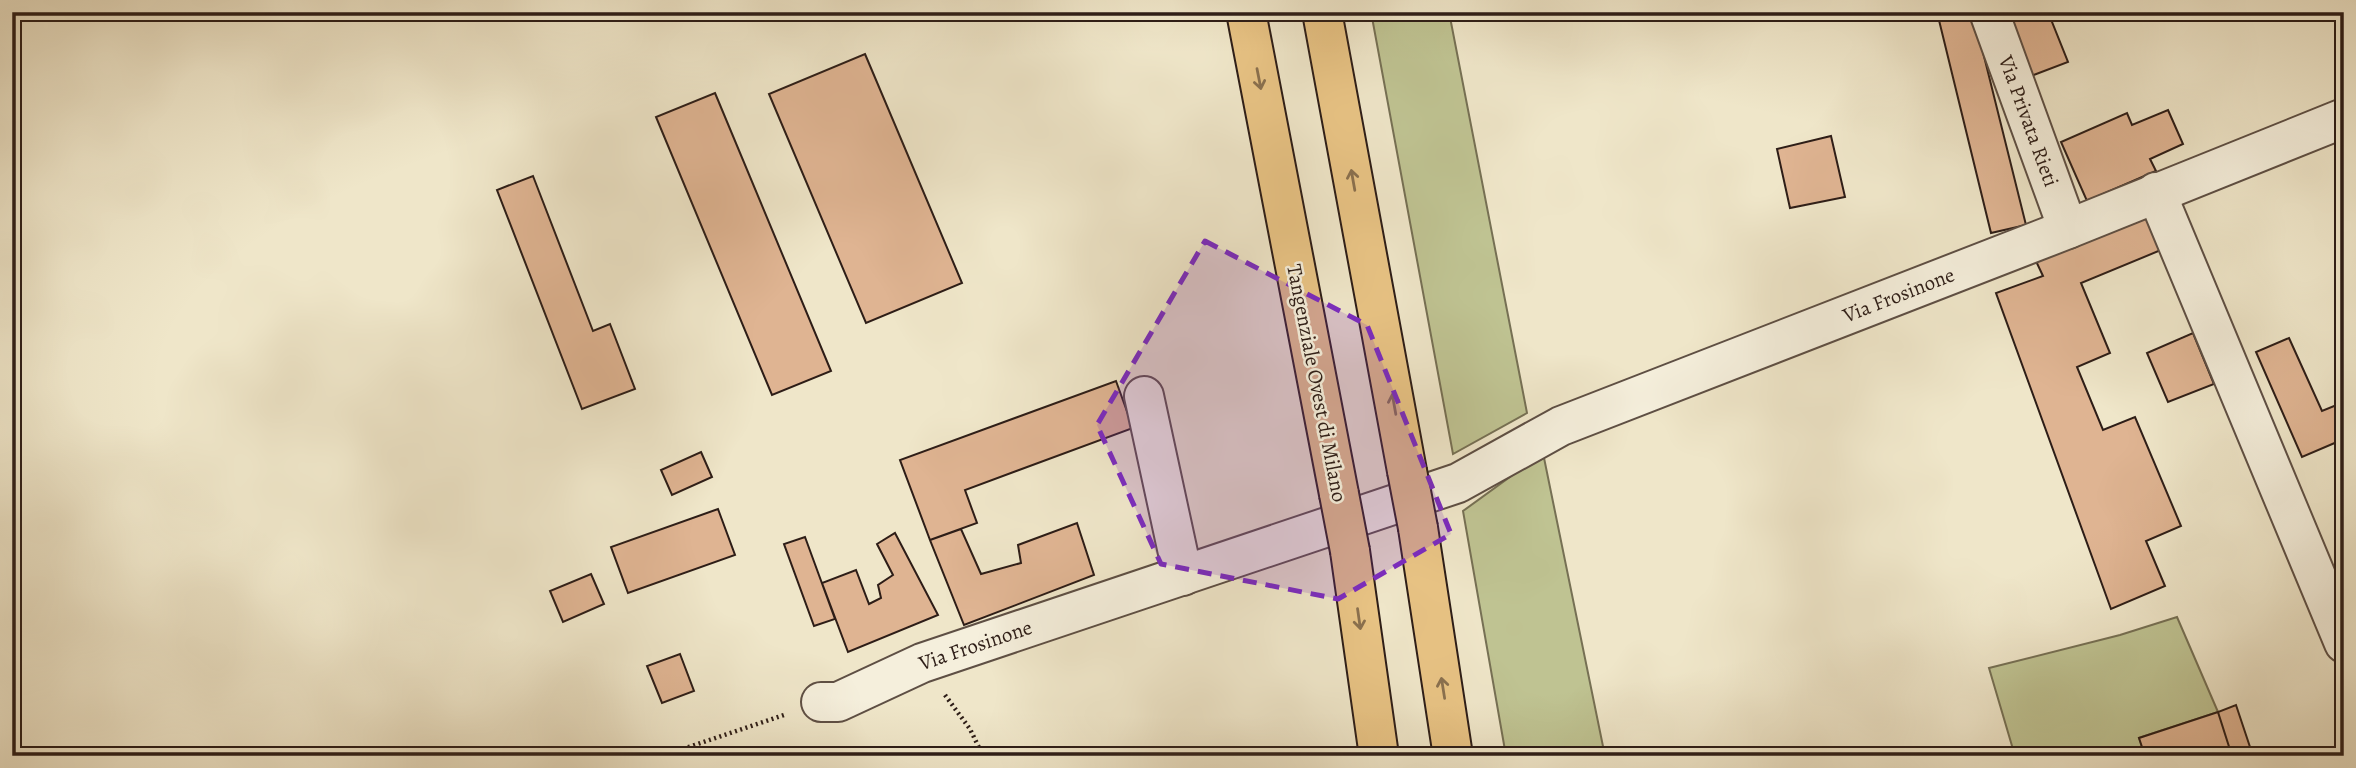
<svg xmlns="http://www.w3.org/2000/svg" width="2356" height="768" font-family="Alegreya,serif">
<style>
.green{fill:#bfc392;stroke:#767054;stroke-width:2}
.building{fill:#dfb492;stroke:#2d1d17;stroke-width:2}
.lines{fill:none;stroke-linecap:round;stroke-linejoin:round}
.minor-casing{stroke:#5e4f44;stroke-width:42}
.highway-casing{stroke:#2d1d17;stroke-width:42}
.path{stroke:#2d1d17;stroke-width:4.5;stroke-dasharray:2 3.5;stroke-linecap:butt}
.minor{stroke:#f5efdc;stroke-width:38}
.highway{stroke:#e8c384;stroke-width:38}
.highway-bridge-casing{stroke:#2d1d17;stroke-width:42;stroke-linecap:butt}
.highway-bridge{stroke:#e8c384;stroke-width:38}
.oneway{stroke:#8a704e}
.marked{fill:#7b2cbf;fill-opacity:0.2;stroke:#7b2cbf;stroke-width:5;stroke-dasharray:14 9;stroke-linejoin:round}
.labels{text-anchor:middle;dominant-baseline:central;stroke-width:5;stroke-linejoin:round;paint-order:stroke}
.street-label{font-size:21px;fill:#2d1d17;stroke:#f5efdc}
</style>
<rect width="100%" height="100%" fill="#efe6c9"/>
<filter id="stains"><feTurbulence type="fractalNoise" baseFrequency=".00286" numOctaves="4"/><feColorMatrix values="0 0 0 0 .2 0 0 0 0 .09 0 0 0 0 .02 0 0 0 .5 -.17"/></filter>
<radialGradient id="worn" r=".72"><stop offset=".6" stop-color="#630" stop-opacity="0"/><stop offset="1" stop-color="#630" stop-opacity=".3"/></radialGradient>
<path class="green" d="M1371 12H1449L1527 413 1453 454Z
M1543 453 1605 756H1506L1463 511Z
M2177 617 2218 712 2139 738 2145 756H2015L1989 668 2120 635Z"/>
<path class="building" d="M1937 12H1973L2026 225 1991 233Z
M2006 12H2048L2068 62 2031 76Z
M865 54 962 283 866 323 769 94Z
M715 93 831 371 772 395 656 117Z
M2168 110 2183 144 2150 159 2156 171 2087 201 2061 142 2127 113 2132 125Z
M1831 136 1845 197 1790 208 1777 149Z
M533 176 593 331 610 324 635 389 582 409 497 190Z
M2146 212 2161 250 2081 283 2110 353 2077 367 2103 430 2135 417 2181 526 2146 541 2165 586 2111 609 1996 293 2043 276 2035 259Z
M2193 333 2214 384 2168 402 2147 353Z
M2289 338 2322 411 2339 404 2344 413V439L2302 457 2256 352Z
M1116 381 1133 428 965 490 977 523 930 540 900 460Z
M701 452 712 477 672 495 661 470Z
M718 509 735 555 628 593 611 547Z
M1077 523 1094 575 964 625 930 540 961 529 981 574 1021 563 1018 545Z
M895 533 938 615 848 652 822 583 856 570 869 604 881 598 878 585 893 575 877 544Z
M805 537 835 619 814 626 784 544Z
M591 574 604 604 563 622 550 591Z
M680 654 694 691 662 703 647 666Z
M2236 705 2253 756H2232L2218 712Z
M2218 712 2232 756H2145L2139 738Z"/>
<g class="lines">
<defs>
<g id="minor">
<path id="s1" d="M1989 12 2068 229"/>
<path d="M2156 192 2344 643"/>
<path d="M1144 396 1183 576"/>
<path id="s2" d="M821 702H838L922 663 1458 483 1561 426 2068 229 2344 118"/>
</g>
<path id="highway" d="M1246 12 1339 494
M1322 12 1407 471
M1418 528 1453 756
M1350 551 1379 756"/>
</defs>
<use href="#minor" class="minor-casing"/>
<use href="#highway" class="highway-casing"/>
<path class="path" d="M945 695 970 729 983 756
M662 756 787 714"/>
<use href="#minor" class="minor"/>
<use href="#highway" class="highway"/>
<defs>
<path id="highway-bridge" d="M1407 471 1418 528
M1339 494 1350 551"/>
</defs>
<use href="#highway-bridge" class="highway-bridge-casing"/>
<use href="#highway-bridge" class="highway-bridge"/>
</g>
<defs><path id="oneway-shaft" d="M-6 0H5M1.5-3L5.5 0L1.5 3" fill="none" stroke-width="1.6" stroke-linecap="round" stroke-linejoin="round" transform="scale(1.75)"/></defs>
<g class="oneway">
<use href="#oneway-shaft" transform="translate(1259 79) rotate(79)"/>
<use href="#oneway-shaft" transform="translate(1353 180) rotate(-100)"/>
<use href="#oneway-shaft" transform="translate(1394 404) rotate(-100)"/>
<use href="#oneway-shaft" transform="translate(1359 619) rotate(82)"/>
<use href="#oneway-shaft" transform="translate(1443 688) rotate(-99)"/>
</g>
<path class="marked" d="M1205 241 1367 325 1451 534 1338 599 1161 564 1097 425Z"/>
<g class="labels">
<g class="street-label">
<text stroke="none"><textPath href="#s1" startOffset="116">Via Privata Rieti</textPath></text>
<text stroke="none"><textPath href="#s2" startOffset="1155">Via Frosinone</textPath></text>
<text transform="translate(1317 383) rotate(79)">Tangenziale Ovest di Milano</text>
<text stroke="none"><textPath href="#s2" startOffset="166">Via Frosinone</textPath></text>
</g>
</g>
<rect width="2356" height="768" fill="none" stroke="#efe6c9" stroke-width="42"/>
<rect x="14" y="14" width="2328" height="740" fill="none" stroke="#2d1d17" stroke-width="3.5"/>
<rect x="21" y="21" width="2314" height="726" fill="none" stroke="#2d1d17" stroke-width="2"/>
<rect width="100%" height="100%" filter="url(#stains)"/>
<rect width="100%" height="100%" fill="url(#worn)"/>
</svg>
